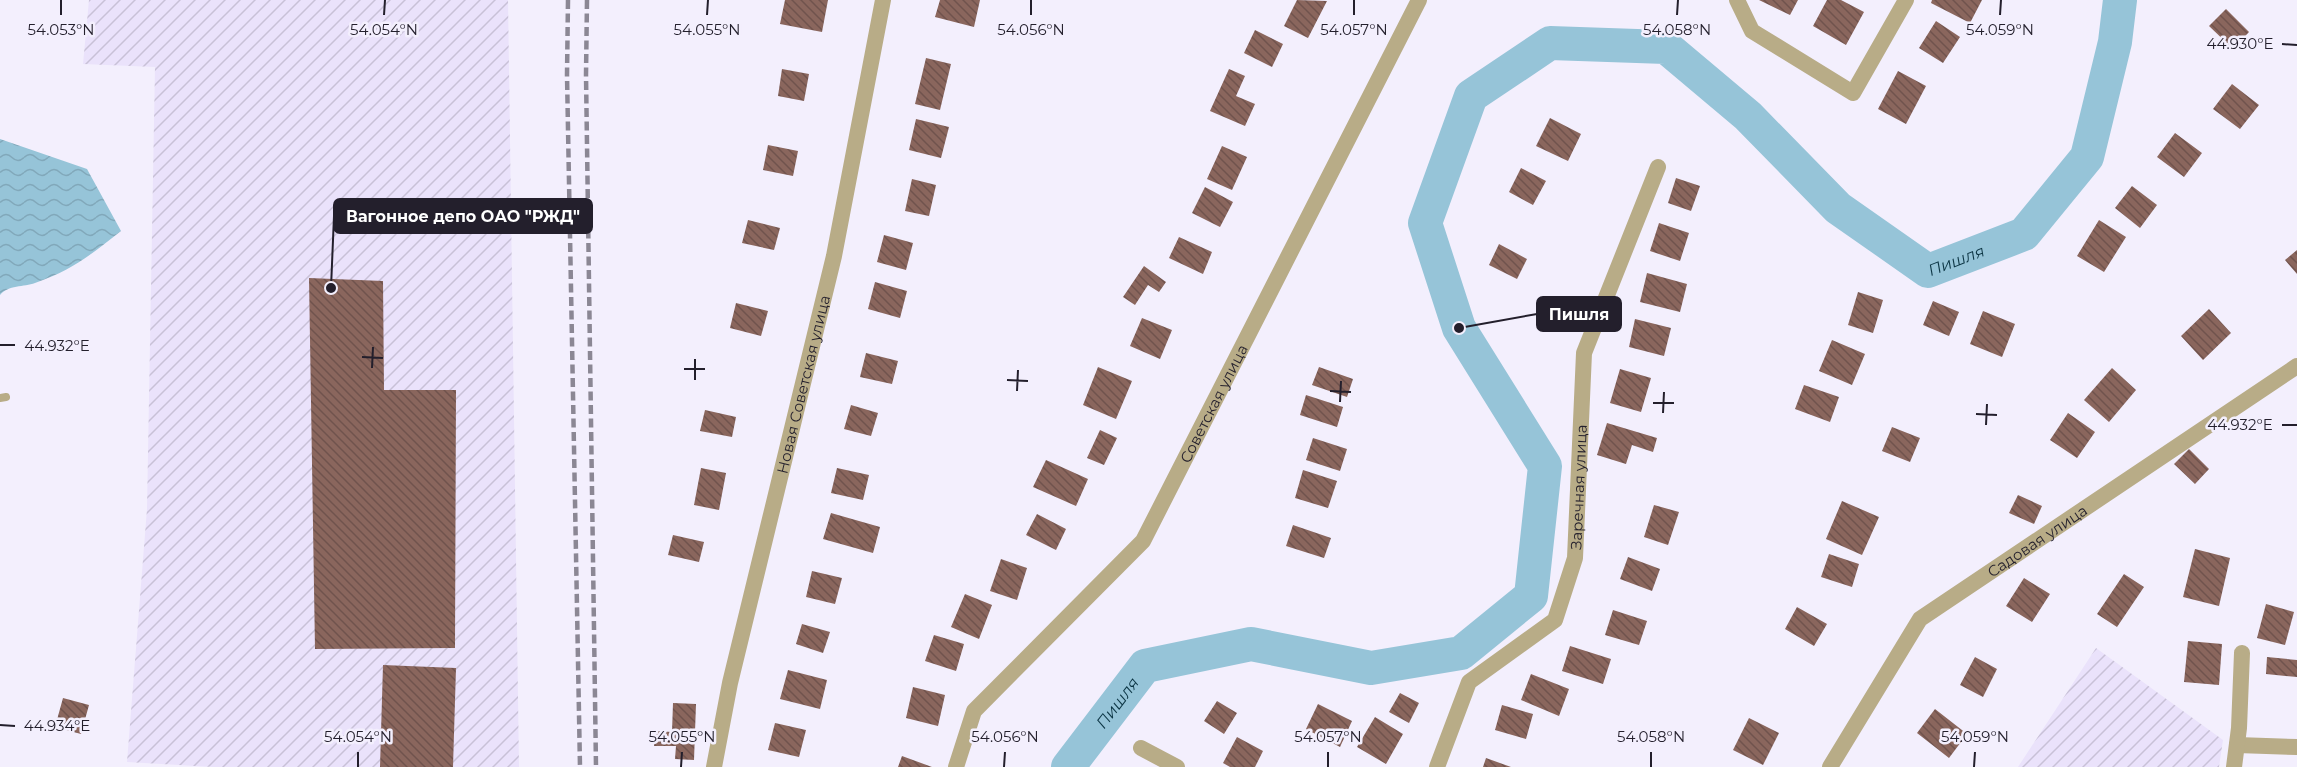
<svg xmlns="http://www.w3.org/2000/svg" width="2297" height="767" font-family="Montserrat,sans-serif">
<style>
.industrial{fill:url(#industrial-furrows)}
.water{fill:url(#water-waves)}
.lines{fill:none;stroke-linecap:round;stroke-linejoin:round}
.river{stroke:#96c4d8;stroke-width:34}
.building{fill:url(#building-back-hatch)}
.service{stroke:#b8ac87;stroke-width:8}
.minor{stroke:#b8ac87;stroke-width:16}
.rail{stroke:#8b8794;stroke-width:4.5;stroke-dasharray:9 4.5;stroke-linecap:butt}
.ticks{fill:none;stroke:#231f2c;stroke-width:2}
.labels{text-anchor:middle;dominant-baseline:central;stroke-width:5;stroke-linejoin:round;paint-order:stroke}
.street-label{font-size:15px;fill:#231f2c;stroke:#f3effd}
.water-label{font-size:16px;font-style:italic;fill:#0c3544;stroke:#f3effd}
.ticks-label{font-size:15px;text-anchor:middle;fill:#231f2c;stroke:#f3effd;stroke-width:5;stroke-linejoin:round;paint-order:stroke}
.leader{fill:none;stroke:#231f2c;stroke-width:2}
.callout-dot{fill:#231f2c;stroke:#f3effd;stroke-width:2}
.callout{fill:#231f2c;stroke:#231f2c;stroke-width:2}
.callout-label{font-size:16px;text-anchor:middle;font-weight:bold;fill:#fff}
</style>
<defs>
<pattern id="industrial-furrows" width="10" height="10" patternUnits="userSpaceOnUse" patternTransform="scale(1.5)"><rect width="10" height="10" fill="#eae2fb"/><path d="M-1 1l2-2M0 10L10 0M9 11l2-2" fill="none" stroke="#c8c1d7"/></pattern>
<pattern id="water-waves" width="16" height="10" patternUnits="userSpaceOnUse" patternTransform="scale(1.5)"><rect width="16" height="10" fill="#96c4d8"/><path d="M0 5q4-4 8 0t8 0" fill="none" stroke="#81a8ba"/></pattern>
<pattern id="building-back-hatch" width="6" height="6" patternUnits="userSpaceOnUse" patternTransform="scale(1.5)"><rect width="6" height="6" fill="#8a665d"/><path d="M-1 5l2 2M0 0l6 6M5-1l2 2" fill="none" stroke="#70534d"/></pattern>
</defs>
<rect width="100%" height="100%" fill="#f3effd"/>
<path class="industrial" d="M89 0H508L519 767H213L127 762 147 509 155 67 83 64Z
M2096 648 2223 740 2219 767H2018Z"/>
<path class="water" d="M0 139 87 169 121 231C90 255 73 270 35 283 24 287 8 285 0 295Z"/>
<g class="lines">
<path class="river" id="s1" d="M1068 767 1145 666 1251 644 1371 668 1461 653 1531 596 1545 466 1459 328 1425 223 1471 96 1550 43 1666 47 1748 116 1838 208 1928 271 2024 234 2087 157 2115 42 2120 0"/>
</g>
<path class="building" d="M785 0H828L822 32 780 24Z
M940 0H980L974 27 935 17Z
M1297 0 1327 1 1308 38 1284 26Z
M1759 0H1798L1790 15Z
M1827 0H1841L1864 12 1846 45 1813 26Z
M1932 0H1982L1970 23 1931 3Z
M2226 9 2249 32 2233 49 2209 26Z
M1936 21 1960 37 1943 63 1919 48Z
M1255 30 1283 44 1272 67 1244 53Z
M926 58 951 64 940 110 915 104Z
M782 69 809 74 804 101 778 96Z
M1229 69 1245 76 1236 96 1255 104 1245 126 1210 111Z
M1898 71 1926 86 1906 124 1878 109Z
M2232 84 2259 105 2240 129 2213 109Z
M1550 118 1581 134 1568 161 1536 146Z
M916 119 949 127 941 158 909 150Z
M2175 133 2202 153 2184 177 2157 157Z
M768 145 798 151 793 176 763 170Z
M1222 146 1247 157 1232 190 1207 179Z
M1521 168 1546 181 1533 205 1509 192Z
M1676 178 1700 186 1691 211 1668 203Z
M912 179 936 185 929 216 905 211Z
M2132 186 2157 205 2140 228 2115 208Z
M1205 187 1233 202 1220 227 1192 213Z
M748 220 780 228 774 250 742 243Z
M2099 220 2126 237 2104 272 2077 256Z
M1659 223 1689 233 1680 261 1650 251Z
M884 235 913 243 906 270 877 262Z
M1179 237 1212 252 1203 274 1169 258Z
M1499 244 1527 259 1517 279 1489 265Z
M2297 250V274L2285 260Z
M1144 266 1166 282 1159 292 1148 285 1135 305 1123 297Z
M1647 273 1687 284 1680 312 1640 302Z
M309 278 383 281 384 390H456L455 648 315 649Z
M875 282 907 291 900 318 868 309Z
M1858 292 1883 300 1873 333 1848 325Z
M1933 301 1959 312 1949 336 1923 325Z
M736 303 768 311 761 336 730 328Z
M2209 309 2231 333 2203 360 2181 336Z
M1983 311 2015 324 2002 357 1970 344Z
M1142 318 1172 330 1160 359 1130 346Z
M1635 319 1671 328 1664 356 1629 347Z
M1832 340 1865 354 1852 385 1819 371Z
M866 353 898 361 892 384 860 377Z
M1098 367 1132 381 1116 419 1083 405Z
M1319 367 1353 379 1347 397 1312 385Z
M2112 368 2136 390 2109 422 2084 400Z
M1620 369 1651 378 1641 412 1610 403Z
M1804 385 1839 397 1830 422 1795 409Z
M1306 395 1343 407 1337 427 1300 415Z
M851 405 878 413 871 436 844 429Z
M705 410 736 417 732 437 700 431Z
M2068 413 2095 432 2077 458 2050 440Z
M1607 423 1657 438 1653 452 1632 445 1626 464 1597 455Z
M1892 427 1920 438 1910 462 1882 451Z
M1100 430 1117 438 1104 465 1087 458Z
M1313 438 1347 449 1340 471 1306 460Z
M2189 449 2209 469 2195 484 2174 464Z
M1046 460 1088 479 1076 506 1033 487Z
M701 468 726 473 719 510 694 505Z
M837 468 869 475 863 500 831 493Z
M1303 470 1337 481 1328 508 1295 498Z
M2018 495 2042 506 2034 524 2009 513Z
M1842 501 1879 517 1862 555 1826 539Z
M1654 505 1679 512 1668 545 1644 537Z
M831 513 880 527 873 553 823 539Z
M1037 514 1066 529 1056 550 1026 535Z
M1293 525 1331 538 1324 558 1286 546Z
M673 535 704 542 699 562 668 555Z
M2195 549 2230 558 2219 606 2183 597Z
M1829 554 1859 564 1852 587 1821 577Z
M1628 557 1660 569 1652 591 1620 579Z
M1001 559 1027 568 1017 600 990 591Z
M812 571 842 578 835 604 806 597Z
M2124 574 2144 587 2117 627 2097 614Z
M2024 578 2050 594 2032 622 2006 606Z
M965 594 992 605 979 639 951 627Z
M2266 604 2294 612 2285 645 2257 638Z
M1797 607 1827 624 1814 646 1785 629Z
M1613 610 1647 621 1639 645 1605 635Z
M802 624 830 632 823 653 796 644Z
M934 635 964 644 956 671 925 661Z
M2188 641 2222 644 2219 685 2184 682Z
M1570 646 1611 659 1603 684 1562 671Z
M1975 657 1997 669 1983 697 1960 685Z
M2267 657 2297 660V677L2266 674Z
M383 665 456 668 453 767H380Z
M788 670 827 680 820 709 780 699Z
M1531 674 1569 689 1559 716 1521 700Z
M913 687 945 695 938 726 906 718Z
M1400 693 1419 703 1409 723 1389 712Z
M63 698 89 705 81 734 55 727Z
M1217 701 1237 713 1224 734 1204 721Z
M673 703 696 704 694 760 675 759 676 746H654L655 731 672 732Z
M1318 704 1352 721 1340 747 1306 729Z
M1502 705 1533 714 1526 739 1495 730Z
M1935 709 1967 734 1949 758 1917 733Z
M1375 717 1403 734 1386 764 1357 747Z
M1749 718 1779 733 1763 765 1733 750Z
M775 723 806 730 799 757 768 750Z
M1237 737 1263 751 1255 767H1230L1223 763Z
M902 756 932 767H898Z
M1486 758 1511 767H1483Z"/>
<g class="lines">
<path class="service" d="M0 398 6 397"/>
<g class="minor">
<path d="M1737 0 1752 31 1853 93 1906 0"/>
<path d="M2237 745 2297 747"/>
<path d="M1141 748 1177 767"/>
<path id="s2" d="M714 767 730 683 834 256 883 0"/>
<path id="s3" d="M956 767 974 711 1143 541 1419 0"/>
<path id="s4" d="M1437 767 1469 682 1555 620 1575 558 1584 353 1658 167"/>
<path id="s5" d="M1830 767 1920 619 2297 366"/>
<path d="M2234 767 2239 728 2242 653"/>
</g>
<path class="rail" d="M568 0 567 75 580 767
M587 0 586 75 596 767"/>
</g>
<path class="ticks" d="M61 15V0M384 15 385 0M707 15 708 0M1031 15V0M1354 15V0M1677 15 1678 0M2000 15 2001 0M2282 44 2297 45M0 345H15M362 357 383 358M372 368 373 347M684 369H705M695 380V359M1007 380 1028 381M1017 391 1018 370M1330 391 1351 392M1340 402 1341 381M1653 403H1674M1663 413 1664 392M1976 414 1997 415M1986 425 1987 404M2282 425H2297M0 725 15 726M358 767V752M681 767 682 752M1004 767 1005 752M1328 767V752M1651 767V752M1974 767 1975 752"/>
<g class="labels">
<g class="street-label">
<text stroke="none"><textPath href="#s2" startOffset="393">Новая Советская улица</textPath></text>
<text stroke="none"><textPath href="#s3" startOffset="453">Советская улица</textPath></text>
<text stroke="none"><textPath href="#s4" startOffset="333">Заречная улица</textPath></text>
<text stroke="none"><textPath href="#s5" startOffset="314">Садовая улица</textPath></text>
</g>
<g class="water-label">
<text stroke="none"><textPath href="#s1" startOffset="1665">Пишля</textPath></text>
<text stroke="none"><textPath href="#s1" startOffset="81">Пишля</textPath></text>
</g>
</g>
<g class="ticks-label">
<text x="61" y="35">54.053°N</text>
<text x="384" y="35">54.054°N</text>
<text x="707" y="35">54.055°N</text>
<text x="1031" y="35">54.056°N</text>
<text x="1354" y="35">54.057°N</text>
<text x="1677" y="35">54.058°N</text>
<text x="2000" y="35">54.059°N</text>
<text x="2240" y="49">44.930°E</text>
<text x="57" y="351">44.932°E</text>
<text x="2240" y="430">44.932°E</text>
<text x="57" y="731">44.934°E</text>
<text x="358" y="742">54.054°N</text>
<text x="682" y="742">54.055°N</text>
<text x="1005" y="742">54.056°N</text>
<text x="1328" y="742">54.057°N</text>
<text x="1651" y="742">54.058°N</text>
<text x="1975" y="742">54.059°N</text>
</g>
<path class="leader" d="M331 288L334 216M1459 328L1537 314"/>
<g class="callout-dot">
<circle cx="331" cy="288" r="6"/>
<circle cx="1459" cy="328" r="6"/>
</g>
<g class="callout">
<rect x="334" y="199" width="258" height="34" rx="6"/>
<rect x="1537" y="297" width="84" height="34" rx="6"/>
</g>
<g class="callout-label">
<text x="463" y="222">Вагонное депо ОАО "РЖД"</text>
<text x="1579" y="320">Пишля</text>
</g>
</svg>
